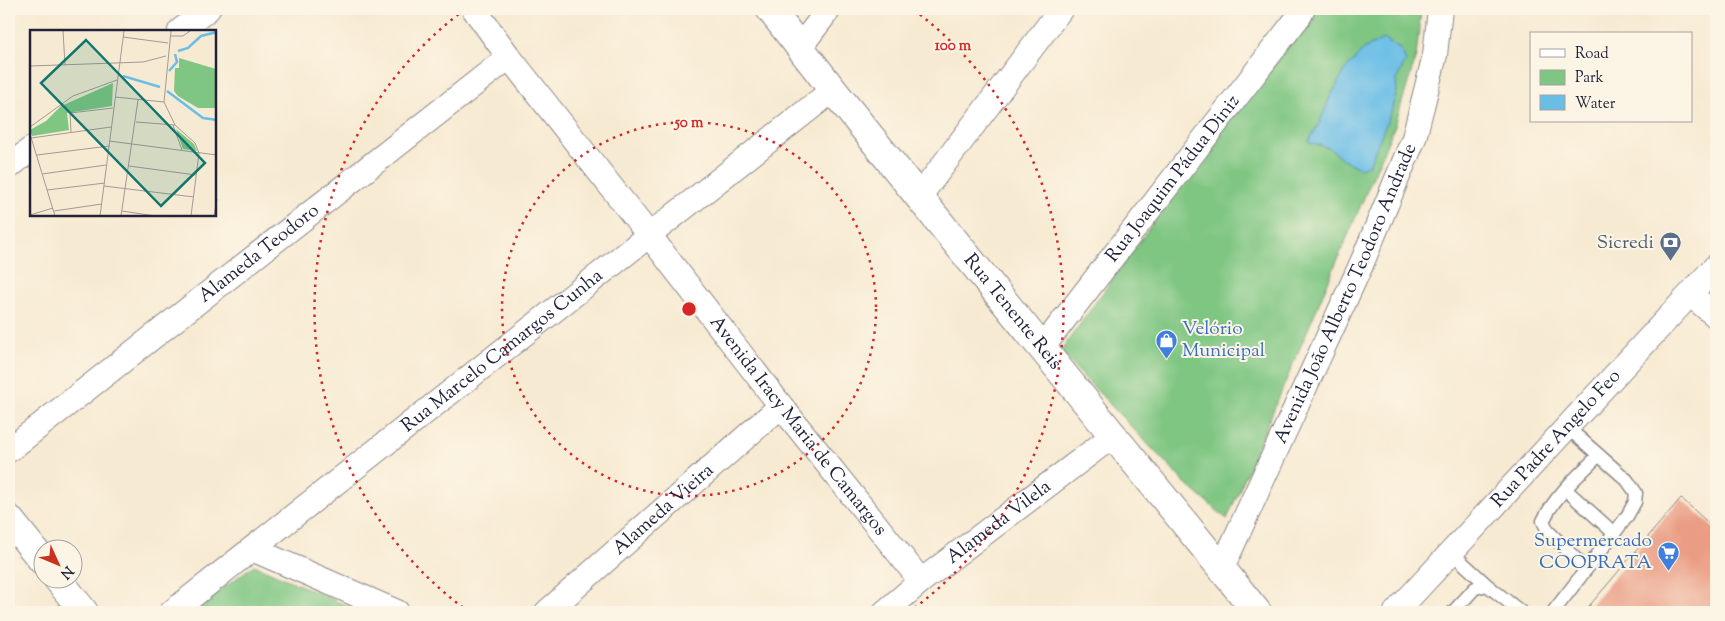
<svg xmlns="http://www.w3.org/2000/svg" width="1725" height="621" font-family="'Sorts Mill Goudy',serif">
<style>
.green{fill:#7fc682;stroke:#50745e}
.water{fill:#6abee6;stroke:#467090}
.building{fill:#ea9d84}
.lines{fill:none;stroke-linecap:round;stroke-linejoin:round}
.service-casing{stroke:#8c8686;stroke-width:15}
.minor-casing{stroke:#8c8686;stroke-width:26}
.tertiary-casing{stroke:#8c8686;stroke-width:30}
.service{stroke:#fff;stroke-width:12}
.minor{stroke:#fff;stroke-width:24}
.tertiary{stroke:#fff;stroke-width:28}
.ring{fill:none;stroke:#d62828;stroke-width:2.5;stroke-dasharray:2.5 5}
.labels{text-anchor:middle;dominant-baseline:central;stroke-width:4;stroke-linejoin:round;paint-order:stroke}
.street-label{font-size:19px;fill:#22223b;stroke:#fcf5e5}
.service-label{font-size:19px;fill:#4e5e75;stroke:#fcf5e5;text-anchor:end}
.shop-label{font-size:19px;fill:#366cbe;stroke:#fcf5e5;text-anchor:start}
.inset-river{fill:none;stroke:#6abee6;stroke-width:2.5}
.inset-road{fill:none;stroke:#a29a96;stroke-width:1}
.view{fill:#0f766e;fill-opacity:0.15;stroke:#0f766e;stroke-width:2.5}
.inset-edge{fill:none;stroke:#22223b;stroke-width:2.5}
.centre{fill:#d62828;stroke:#fcf5e5;stroke-width:2.5}
.ring-label{font-size:15px;text-anchor:middle;font-weight:bold;fill:#d62828;stroke:#fcf5e5;stroke-width:4;stroke-linejoin:round;paint-order:stroke}
</style>
<rect width="100%" height="100%" fill="#fcf5e5"/>
<filter id="ink" filterUnits="userSpaceOnUse"><feTurbulence type="fractalNoise" baseFrequency=".02" numOctaves="2"/><feDisplacementMap in="SourceGraphic" scale="10" xChannelSelector="R" yChannelSelector="G"/><feConvolveMatrix kernelMatrix="1 2 1 2 8 2 1 2 1" color-interpolation-filters="sRGB"/></filter>
<filter id="wash" filterUnits="userSpaceOnUse"><feTurbulence type="fractalNoise" baseFrequency=".0096" numOctaves="4" result="noise"/><feDisplacementMap in="SourceGraphic" scale="20" xChannelSelector="R" yChannelSelector="G"/><feGaussianBlur stdDeviation="1.12" result="paint"/><feColorMatrix in="noise" values="0 0 0 0 0 0 0 0 0 0 0 0 0 0 0 0 0 1.4 0 .05"/><feComposite in="paint" operator="in"/></filter>
<g filter="url(#wash)">
<rect width="100%" height="100%" fill="#f7ead2"/>
<path class="green" d="M1307 9H1421L1416 57 1395 125 1227 519 1186 484 1060 352Z
M254 565 361 612H192Z"/>
<path class="water" d="M1384 39 1401 50 1406 61 1396 80 1397 90 1391 112 1369 165 1360 168 1345 161 1329 148 1308 142 1320 122 1330 97 1346 69 1365 48Z"/>
<g id="blocks">
<path class="building" d="M1681 498 1716 530V612H1584Z"/>
</g>
</g>
<g filter="url(#ink)">
<use href="#blocks" fill-opacity="0" stroke="#8c8686" stroke-width="1"/>
<g class="lines">
<defs>
<path id="service" d="M1565 489 1614 533
M1452 553 1487 585
M1586 569 1548 531 1543 521C1556 494 1578 476 1599 455
M1453 612 1475 588 1487 585 1521 612
M1553 612 1626 518 1635 502 1636 493 1627 480 1568 428"/>
<g id="minor">
<path id="s1" d="M474 9 509 57 649 235 781 406 921 581"/>
<path d="M180 31 208 9"/>
<path d="M800 47 829 9"/>
<path d="M9 167 31 149"/>
<path d="M919 197 1061 9"/>
<path d="M1691 295 1716 316"/>
<path id="s2" d="M1042 348 1300 15 1303 9"/>
<path id="s3" d="M9 450 509 57"/>
<path d="M252 549 397 612"/>
<path id="s4" d="M1222 568 1361 265 1414 138 1435 55 1440 9"/>
<path id="s5" d="M172 612 833 90"/>
<path id="s6" d="M547 612 781 406"/>
<path id="s7" d="M885 612 921 581 1114 435"/>
<path id="s8" d="M1396 612 1716 266"/>
</g>
<g id="tertiary">
<path id="s9" d="M770 9 833 90 919 197 1257 612"/>
<path d="M9 519 42 560"/>
<path d="M57 578 84 612"/>
</g>
</defs>
<use href="#service" class="service-casing"/>
<use href="#minor" class="minor-casing"/>
<use href="#tertiary" class="tertiary-casing"/>
<use href="#service" class="service"/>
<use href="#minor" class="minor"/>
<use href="#tertiary" class="tertiary"/>
</g>
</g>
<g class="ring">
<circle cx="689" cy="309" r="187"/>
<path d="M469 612A374 374 0 0 1 464 10M914 10A374 374 0 0 1 909 612"/>
</g>
<defs>
<symbol id="bank-pin" viewBox="-11 -11 22 30"><path d="M0 17L-7.5 6A9.5 9.5 0 1 1 7.5 6Z" fill="#5c6f8a" stroke="#fcf5e5"/><path d="M-6-4H6V4H-6ZM0-2.3a2.3 2.3 0 1 0 0 4.6a2.3 2.3 0 1 0 0-4.6Z" fill="#fff"/></symbol>
<symbol id="shop-pin" viewBox="-11 -11 22 30"><path d="M0 17L-7.5 6A9.5 9.5 0 1 1 7.5 6Z" fill="#3f7fe0" stroke="#fcf5e5"/><path d="M-5-2.5h2.3a2.7 3.5 0 0 1 5.4 0H5L5.5 6h-11ZM-1.5-2.5h3a1.5 2.3 0 0 0-3 0Z" fill="#fff"/></symbol>
<symbol id="supermarket-pin" viewBox="-11 -11 22 30"><path d="M0 17L-7.5 6A9.5 9.5 0 1 1 7.5 6Z" fill="#3f7fe0" stroke="#fcf5e5"/><path d="M-6-5.5h2.5l.6 2H6L4.5 2H-2.5L-4.4-4H-6ZM-1.5 3.2a1.3 1.3 0 1 0 .1 0ZM3 3.2a1.3 1.3 0 1 0 .1 0Z" fill="#fff"/></symbol>
</defs>
<g fill-rule="evenodd">
<use href="#bank-pin" x="1658" y="230" width="25" height="34"/>
<use href="#shop-pin" x="1154" y="328" width="25" height="34"/>
<use href="#supermarket-pin" x="1656" y="540" width="25" height="34"/>
</g>
<g class="labels">
<g class="street-label">
<text stroke="none"><textPath href="#s2" startOffset="214">Rua Joaquim Pádua Diniz</textPath></text>
<text stroke="none"><textPath href="#s3" startOffset="318">Alameda Teodoro</textPath></text>
<text stroke="none"><textPath href="#s4" startOffset="301">Avenida João Alberto Teodoro Andrade</textPath></text>
<text stroke="none"><textPath href="#s9" startOffset="388">Rua Tenente Reis</textPath></text>
<text stroke="none"><textPath href="#s5" startOffset="421">Rua Marcelo Camargos Cunha</textPath></text>
<text stroke="none"><textPath href="#s1" startOffset="528">Avenida Iracy Maria de Camargos</textPath></text>
<text stroke="none"><textPath href="#s8" startOffset="236">Rua Padre Angelo Feo</textPath></text>
<text stroke="none"><textPath href="#s6" startOffset="155">Alameda Vieira</textPath></text>
<text stroke="none"><textPath href="#s7" startOffset="145">Alameda Vilela</textPath></text>
</g>
<g class="service-label">
<text x="1654" y="243">Sicredi</text>
</g>
<g class="shop-label">
<text x="1182" y="329">Velório<tspan x="1182" dy="22">Municipal</tspan></text>
<text x="1652" y="541" text-anchor="end">Supermercado<tspan x="1652" dy="22">COOPRATA</tspan></text>
</g>
</g>
<g transform="translate(30 30)">
<rect width="186" height="186" fill="#f7ead2"/>
<path d="M149 28 186 39V78H168L148 66 144 61 145 38H149ZM83 53 82 76 37 83 39 100 2 106 0 100 16 91 31 76ZM146 99 164 114 167 121 153 119Z" fill="#7fc682"/>
<path class="inset-river" d="M148 21 158 18 171 6 187 2M139 41 147 32 145 24M93 46 130 57M137 61 173 88 187 90"/>
<path class="inset-road" d="M33 1 35 35M141 1 134 72 145 95 165 113 169 123 161 186M140 6H153L160 1M93 7 138 13M0 36 113 32 136 26M85 67 134 72M106 92 145 95M143 95 152 120M0 97 43 66 87 50M41 102 40 83 83 78M0 104 25 186M1 108 81 97M79 111 187 125M7 125 79 116M99 136 166 145M12 144 76 135M74 156 164 167M17 160 75 153M24 181 72 174M92 181 125 186M0 185 23 178M70 186 94 1M91 186 108 70M184 186 187 169"/>
<path class="view" d="M56 10 175 133 131 176 11 53Z"/>
<rect width="186" height="186" class="inset-edge"/>
</g>
<circle cx="689" cy="309" r="8" class="centre"/>
<g class="ring-label">
<text x="953" y="50">100 m</text>
<text x="689" y="127">50 m</text>
</g>
<rect width="1725" height="621" fill="none" stroke="#fcf5e5" stroke-width="30"/>
<rect x="1530" y="32" width="162" height="90" fill="#fcf5e5" stroke="#a5a1a1"/>
<rect x="1540" y="49" width="25" height="8" fill="#ffffff" stroke="#a5a1a1"/>
<text x="1575" y="58" font-size="15" fill="#22223b">Road</text>
<rect x="1540" y="70" width="25" height="15" fill="#7fc682" stroke="#a5a1a1"/>
<text x="1575" y="82" font-size="15" fill="#22223b">Park</text>
<rect x="1540" y="95" width="25" height="15" fill="#6abee6" stroke="#a5a1a1"/>
<text x="1575" y="108" font-size="15" fill="#22223b">Water</text>
<g transform="translate(58 564) rotate(134)"><circle r="24" fill="#fcf5e5" stroke="#a5a1a1"/>
<path d="M0-4L9 19L0 12L-9 19Z" fill="#c8321e"/>
<text y="-8" font-size="14" font-weight="bold" text-anchor="middle" fill="#22223b">N</text>
</g>
</svg>
